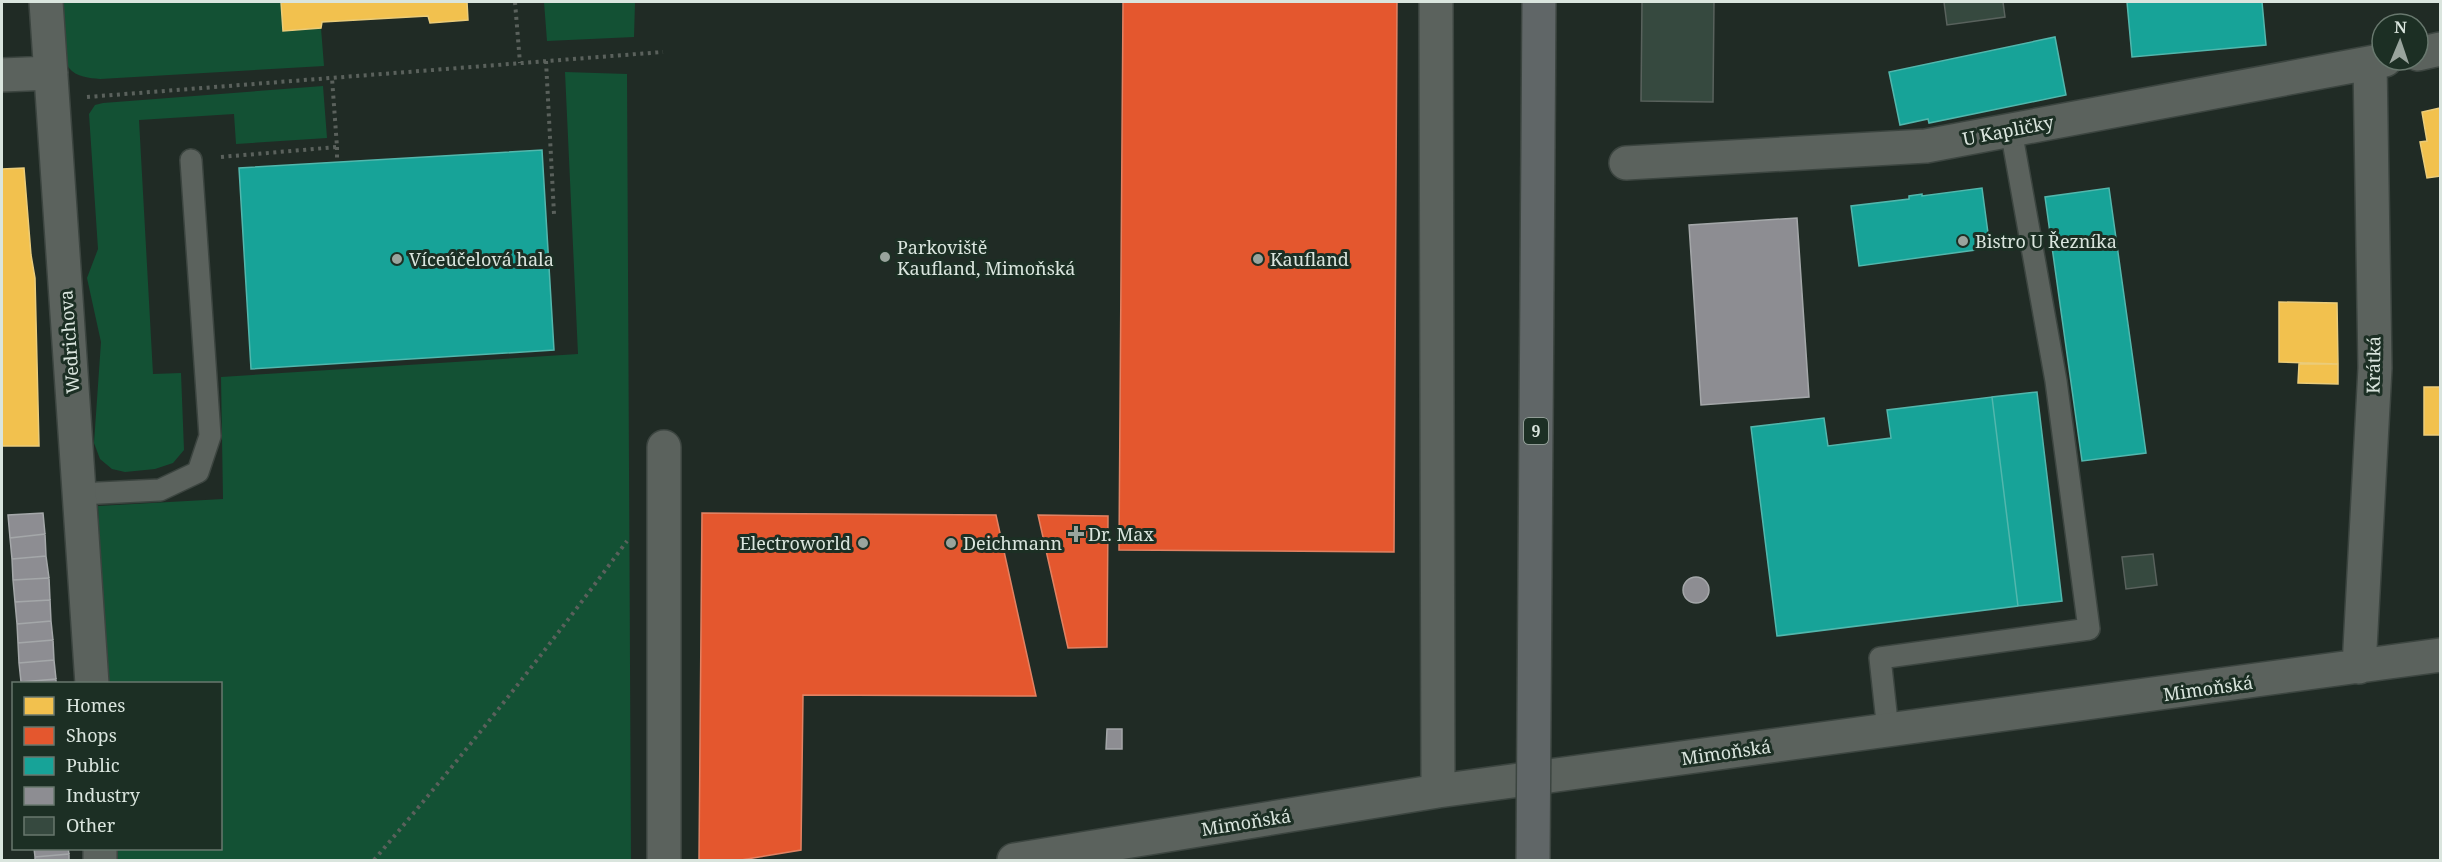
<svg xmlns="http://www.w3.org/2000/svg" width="2442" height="862" font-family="'Noto Serif',serif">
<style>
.green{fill:#135134}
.homes{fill:#f2c14e;stroke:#ebcc79;stroke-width:1.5}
.shops{fill:#e4572e;stroke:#e18263;stroke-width:1.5}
.public{fill:#17a398;stroke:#52b7ad;stroke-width:1.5}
.industry{fill:#8d8d92;stroke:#a4a7a9;stroke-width:1.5}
.building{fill:#36493f;stroke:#59625d;stroke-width:1.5}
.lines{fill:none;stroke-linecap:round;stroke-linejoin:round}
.lane-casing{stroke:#3c4540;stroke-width:24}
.street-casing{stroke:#3c4540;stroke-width:36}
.path{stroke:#5a615c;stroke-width:4;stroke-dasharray:3 4.5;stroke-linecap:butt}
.lane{stroke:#5b625d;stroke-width:21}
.street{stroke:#5b625d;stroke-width:33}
.primary-bridge-casing{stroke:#3c4540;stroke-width:36;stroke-linecap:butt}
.primary-bridge{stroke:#606667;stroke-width:33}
.poi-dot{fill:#99a49d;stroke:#1c2f24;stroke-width:2}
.labels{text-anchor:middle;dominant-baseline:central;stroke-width:6;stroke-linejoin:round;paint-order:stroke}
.shield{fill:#1c2f24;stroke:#a1aea6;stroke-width:1.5}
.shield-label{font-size:16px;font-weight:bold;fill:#dae5de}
.street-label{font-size:18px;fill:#dae5de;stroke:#1c2f24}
.poi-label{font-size:18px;fill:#dae5de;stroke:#1c2f24;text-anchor:start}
</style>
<rect width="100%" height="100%" fill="#202b25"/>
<path class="green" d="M59 2H281L283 31 321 28 324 66 100 79C90 78 76 77 69 68 58 55 60 18 59 2Z
M544 2H635L634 37 547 41Z
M565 72 627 74 631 860H117L116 849 220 848V684L107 683 98 506 223 499 221 377 578 354Z
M323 86 327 138 236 144 234 114 139 120 153 374 181 373 184 450 173 463 155 469 125 472 112 469 100 459 94 443 101 342 87 278 98 249 89 114 95 105 103 103Z"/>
<path class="homes" d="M281 2H467L468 20 430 23 428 16 322 22 321 28 283 31Z
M2440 108V176L2427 178 2420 142 2427 141 2422 112Z
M24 168 31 255 35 278 39 446H2V169Z
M2279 302 2337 303 2338 364 2279 362Z
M2299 364H2338V384L2298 383Z
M2424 387H2440V435H2424Z"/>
<path class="shops" d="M1123 2H1397L1394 552 1119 550Z
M702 513 996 515 1036 696 803 695 801 850 741 860H699Z
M1038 515 1108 516 1107 647 1068 648Z"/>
<path class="public" d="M2127 2H2262L2266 45 2132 57Z
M2055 37 2066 95 1929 123 1928 119 1900 125 1889 72Z
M542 150 554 350 251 369 239 168Z
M1982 188 1990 248 1859 266 1851 206 1909 199V196L1922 194V196Z
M2109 188 2146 453 2082 461 2045 197Z
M2037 392 2062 601 2018 606 1992 397Z
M1992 397 2018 606 1777 636 1751 427 1824 418 1828 446 1891 438 1887 410Z"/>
<path class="industry" d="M1797 218 1809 397 1701 405 1689 225Z
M43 513 45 534 10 538 8 515Z
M45 534 46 556 12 559 10 538Z
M46 556 49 578 13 580 12 559Z
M1683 590a13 13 0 1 1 26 0a13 13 0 1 1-26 0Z
M49 578 50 600 15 602 13 580Z
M50 600 51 621 17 624 15 602Z
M51 621 53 640 18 643 17 624Z
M53 640 54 660 19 663 18 643Z
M54 660 56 679 21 682 19 663Z
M56 679V684H21V682Z
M1107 729H1122V749H1106Z
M34 848H68L69 854 35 857Z
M69 854V860H35V857Z"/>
<path class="building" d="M1642 2H1714L1713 102 1641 101Z
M1944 2H2003L2005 17 1947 25Z
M2153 554 2157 585 2126 589 2122 557Z"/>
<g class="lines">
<defs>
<path id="lane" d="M79 494 160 490 198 472 210 436 191 160
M1888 731 1880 658 2089 629 2056 381 2011 130"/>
<path id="street" d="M46 2 92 684
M1436 2 1438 791
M2418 54 2440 49
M2 75 51 73
M1626 163 1926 146 2385 60
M2359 667 2375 368 2370 63
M100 848V860
M664 860V447
M1014 860 1438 791 2440 655"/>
</defs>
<use href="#lane" class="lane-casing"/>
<use href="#street" class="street-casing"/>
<path class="path" d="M515 2 520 63
M546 61 554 214
M87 97 663 52
M337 147V161
M221 157 337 147 332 78
M374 860C462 757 546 651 627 541"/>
<use href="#lane" class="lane"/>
<use href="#street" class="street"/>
<defs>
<path id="primary-bridge" d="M1533 860 1539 2"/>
</defs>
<use href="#primary-bridge" class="primary-bridge-casing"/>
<use href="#primary-bridge" class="primary-bridge"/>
</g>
<g class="poi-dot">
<circle cx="1963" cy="241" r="6"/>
<circle cx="885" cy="257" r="6"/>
<circle cx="397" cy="259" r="6"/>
<circle cx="1258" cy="259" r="6"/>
<path d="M1073 525h6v6h6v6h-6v6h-6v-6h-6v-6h6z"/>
<circle cx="863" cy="543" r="6"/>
<circle cx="951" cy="543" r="6"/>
</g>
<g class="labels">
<rect class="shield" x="1524" y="418" width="24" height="26" rx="4.5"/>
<g class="shield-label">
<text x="1536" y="431">9</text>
</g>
<g class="street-label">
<text transform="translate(2008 130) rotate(-11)">U Kapličky</text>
<text transform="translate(69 342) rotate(-94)">Wedrichova</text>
<text transform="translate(2373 365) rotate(-89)">Krátká</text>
<text transform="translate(2208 688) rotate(-8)">Mimoňská</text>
<text transform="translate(1726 752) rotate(-8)">Mimoňská</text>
<text transform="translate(1246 822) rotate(-9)">Mimoňská</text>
</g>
<g class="poi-label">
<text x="1975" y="241">Bistro U Řezníka</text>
<text x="897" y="247">Parkoviště<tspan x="897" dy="21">Kaufland, Mimoňská</tspan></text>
<text x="409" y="259">Víceúčelová hala</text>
<text x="1270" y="259">Kaufland</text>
<text x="1088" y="534">Dr. Max</text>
<text x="851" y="543" text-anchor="end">Electroworld</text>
<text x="963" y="543">Deichmann</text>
</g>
</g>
<rect width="2442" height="862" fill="none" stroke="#dae5de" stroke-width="6"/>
<rect x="12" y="682" width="210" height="168" fill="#1c2f24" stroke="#68786e" stroke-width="1.5"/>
<rect x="24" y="697" width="30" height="18" fill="#f2c14e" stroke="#68786e" stroke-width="1.5"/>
<text x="66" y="712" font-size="18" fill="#dae5de">Homes</text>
<rect x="24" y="727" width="30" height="18" fill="#e4572e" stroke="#68786e" stroke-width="1.5"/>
<text x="66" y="742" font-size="18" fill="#dae5de">Shops</text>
<rect x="24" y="757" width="30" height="18" fill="#17a398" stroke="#68786e" stroke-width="1.5"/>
<text x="66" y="772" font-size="18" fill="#dae5de">Public</text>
<rect x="24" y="787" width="30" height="18" fill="#8d8d92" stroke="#68786e" stroke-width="1.5"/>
<text x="66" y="802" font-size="18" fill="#dae5de">Industry</text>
<rect x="24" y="817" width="30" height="18" fill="#36493f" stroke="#68786e" stroke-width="1.5"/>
<text x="66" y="832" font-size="18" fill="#dae5de">Other</text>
<g transform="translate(2400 42) rotate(2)"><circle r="28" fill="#1c2f24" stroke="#68786e" stroke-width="1.5"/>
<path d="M0-4.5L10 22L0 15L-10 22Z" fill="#99a49d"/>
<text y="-9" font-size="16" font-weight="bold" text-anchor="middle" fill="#dae5de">N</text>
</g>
</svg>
